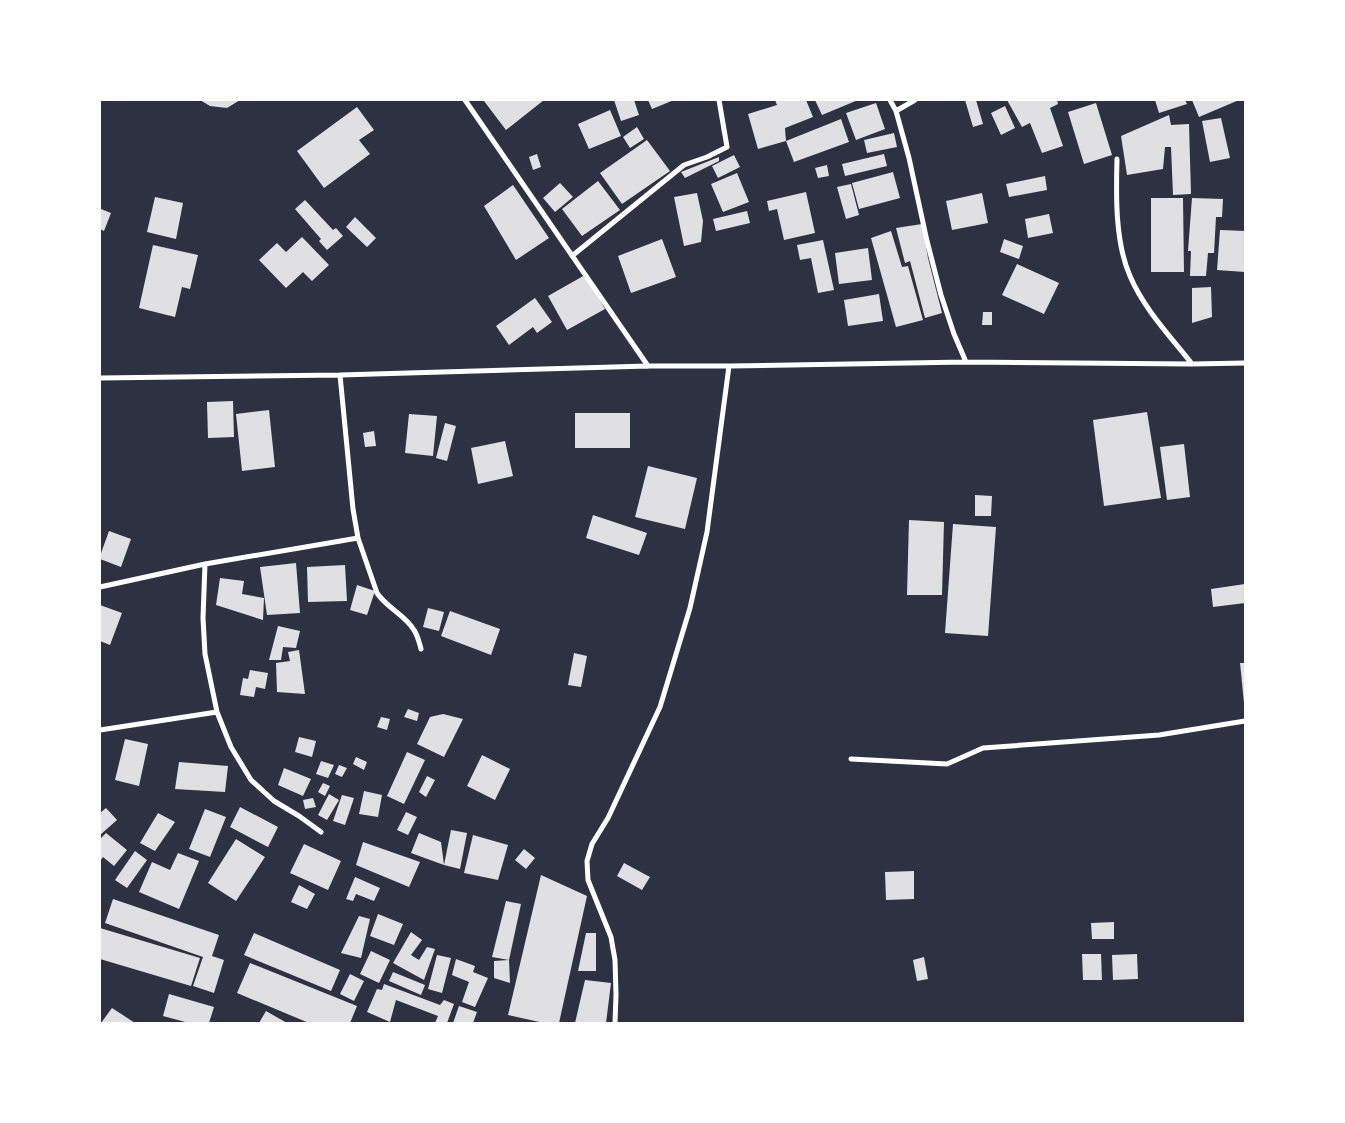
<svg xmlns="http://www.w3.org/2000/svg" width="1345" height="1123" font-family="'Roboto Serif',serif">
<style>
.building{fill:#e0e0e3}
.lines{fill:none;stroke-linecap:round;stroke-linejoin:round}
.minor{stroke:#fff;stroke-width:5}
</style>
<rect width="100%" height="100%" fill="#2d3142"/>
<path class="building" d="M200 100H240L227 108 210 106Z
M485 100H544L506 130 484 101Z
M614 100H634L639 115 621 121Z
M648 100H674L652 109Z
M775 100H806L813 117 785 128 786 141 758 149 748 114 777 105Z
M815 100H858L822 115Z
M965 100H976L983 124 973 127Z
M1007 100H1057L1058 104 1050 108 1063 146 1042 153 1030 123 1022 127Z
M1155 100H1185L1187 104 1159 113Z
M1192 100H1239L1199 117Z
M876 103 885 129 856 140 846 113Z
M1096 103 1112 155 1084 164 1068 112Z
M1005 106 1015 128 1001 135 991 113Z
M357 107 374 130 359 140 370 154 324 188 297 151Z
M610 110 621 136 589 149 578 124Z
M1169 115 1171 125 1189 124 1191 194 1173 195 1171 147H1165L1163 169 1127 175 1121 136Z
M1221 118 1230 158 1210 162 1202 121Z
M841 119 849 142 794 162 786 141Z
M637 127 644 139 630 148 623 137Z
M894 133 897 147 867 153 864 140Z
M647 140 670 171 622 204 600 173Z
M537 154 541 167 533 170 529 157Z
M884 154 887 166 845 176 842 164Z
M734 155 740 167 718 178 712 166Z
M719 157V161L685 178 681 172Z
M827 165 829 176 818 178 815 168Z
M893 172 900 198 859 209 852 183Z
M737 173 749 202 723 212 711 184Z
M1045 176 1047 190 1009 197 1006 184Z
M598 181 620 210 582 236 562 209Z
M560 183 573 197 555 212 543 198Z
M851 184 859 215 846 219 837 187Z
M513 185 549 238 516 260 484 206Z
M806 192 815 233 784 240 777 209 769 211 767 201Z
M697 193 703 221 701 242 684 246 674 197Z
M982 193 988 223 952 230 946 201Z
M155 197 183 203 176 239 147 232Z
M1151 198H1183L1184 272H1151Z
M1192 198 1223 199 1222 217H1216L1214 253H1208L1206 276H1190L1191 251H1188Z
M305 200 333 230 336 228 343 236 327 250 319 241 321 239 295 209Z
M101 209 111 213 104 231 100 229V212Z
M747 211 750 223 716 231 713 219Z
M1049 214 1053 233 1028 238 1025 219Z
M355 217 376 238 367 247 346 227Z
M922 224 928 258 942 313 925 318 910 261 905 263 896 228Z
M1220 230 1245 231V272L1217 270Z
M891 231 902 267 908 266 923 320 896 327 871 238Z
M302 237 329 265 312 281 303 272 286 288 259 260 277 243 286 252Z
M662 239 676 277 631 293 618 256Z
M1004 239 1023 246 1019 259 1000 252Z
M823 240 834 290 818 293 811 258 800 260 797 245Z
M153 245 198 255 190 289 182 287 175 317 139 308Z
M868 248 872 280 839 284 835 253Z
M1017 264 1059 283 1044 314 1002 295Z
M585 275 605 309 567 330 548 296Z
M1211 287 1212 317 1192 323V288Z
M879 294 883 321 848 326 844 300Z
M535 298 552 322 537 333 533 327 509 345 496 326Z
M983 312H992V325H982Z
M233 401 234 437 208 438 207 402Z
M269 410 275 467 242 471 236 414Z
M1147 412 1161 498 1104 506 1093 420Z
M575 413H630V448H575Z
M409 414 437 416 433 456 405 453Z
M445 423 456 426 447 461 436 458Z
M374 431 376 446 365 447 363 433Z
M505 441 513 476 478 484 471 448Z
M1184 444 1190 497 1167 500 1160 447Z
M648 466 697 478 685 529 635 517Z
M975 495 992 496 991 516H975Z
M593 515 647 533 639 555 586 538Z
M909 520 944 522 942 595H907Z
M953 524 996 527 988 636 945 633Z
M109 531 131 539 121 567 100 559V556Z
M296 563 300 613 267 615 260 567Z
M345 565 347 601 308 602 307 567Z
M220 578 244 581 242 594 264 598 263 620 216 605Z
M1245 584V603L1213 607 1211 589Z
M357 585 375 591 367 615 350 610Z
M100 605 122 613 110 645 100 641Z
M428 608 444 612 439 631 423 627Z
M450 611 500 629 491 655 441 636Z
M278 626 300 631 296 648 283 647 281 660H269Z
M299 650 305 694 277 692 276 663 290 661 288 652Z
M574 653 587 656 581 687 568 685Z
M1240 663H1245V702L1244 703Z
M250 670 268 673 265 689 256 687 254 697 240 695 243 678 248 679Z
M408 709 419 713 417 721 404 717Z
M443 714 463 719 444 757 417 744 430 717Z
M381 717 390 719 387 730 377 727Z
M299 737 316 741 312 757 295 752Z
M125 739 148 744 139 786 115 780Z
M407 752 425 760 404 804 387 796Z
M482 755 510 769 495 800 467 786Z
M356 757 367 762 364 770 353 764Z
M321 761 334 765 328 778 316 774Z
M179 762 228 766 225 792 175 789Z
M339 765 347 768 342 777 335 774Z
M284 768 311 779 303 796 278 785Z
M427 776 435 780 426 797 419 792Z
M323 783 330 786 325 796 318 792Z
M364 791 382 795 378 817 359 814Z
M329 794 339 800 327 820 318 815Z
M342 795 354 798 345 825 333 821Z
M313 798 316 807 305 809 303 800Z
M240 807 278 827 268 847 230 827Z
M106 808 117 820 100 835V813Z
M205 809 226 817 210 857 189 849Z
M406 812 417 817 408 835 397 830Z
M158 813 175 822 155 851 140 843Z
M451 830 467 833 460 869 444 865Z
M106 833 127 850 114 866 103 857 100 861V839Z
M419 833 441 842 444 865 411 853Z
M473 835 508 845 498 880 464 873Z
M236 839 265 857 236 901 208 883Z
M363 842 420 862 409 887 356 865Z
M304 844 341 861 328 890 290 873Z
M524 849 535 858 526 869 515 860Z
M135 851 147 860 127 888 115 880Z
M178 853 199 861 179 909 139 892 152 862 170 870Z
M624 863 650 877 642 890 617 876Z
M914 871V899L886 900 885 872Z
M541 875 587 896 559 1023H544L508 1015Z
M355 877 380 888 374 901 356 894 353 901 346 899Z
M299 885 315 894 307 909 291 902Z
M113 899 219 935 212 956 224 960 214 993 193 986 203 957 105 923Z
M506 901 521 904 509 960 492 957Z
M378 914 403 924 394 945 370 936Z
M359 916 370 919 361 958 341 953Z
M1114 922V939H1092L1091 923Z
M100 928 200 958 191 986 100 959Z
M411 932 422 940 411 955 419 960 427 947 435 949 424 980 393 963Z
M254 933 340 970 331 991 244 955Z
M586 933H596V971H578Z
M371 951 390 960 379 983 360 974Z
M1082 954H1101L1102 980H1083Z
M1137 954 1138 979 1113 980 1112 955Z
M437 955 451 958 442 993 428 989Z
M924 957 928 979 917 981 913 960Z
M456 959 475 966 473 972 488 978 475 1007 462 1002 469 982 452 975Z
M509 960 510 983 494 978V961Z
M250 963 357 1006 350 1023H309L237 993Z
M393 972 425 985 421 995 389 981Z
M350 974 364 981 354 1001 340 994Z
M585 980 611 983 606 1023H575Z
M384 984 440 1005 444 1000 454 1004 447 1023H435L438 1016 396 1000 390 1022 367 1012 377 989 382 990Z
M169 994 214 1007 209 1023H189L163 1016Z
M459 1006 477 1012 473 1023H453Z
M112 1008 135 1023H101Z
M266 1011 287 1023H259Z"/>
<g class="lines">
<path class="minor" d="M465 100 648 366
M890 100 896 111
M915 100 896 111 909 158 927 241 941 295 954 334 966 362
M1117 159C1116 195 1115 242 1130 276 1144 309 1170 336 1192 364
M572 256 684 165 707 157 727 147 719 100
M340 375 353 509 358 538 377 593C387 608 405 615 414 630 418 636 419 642 421 649
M100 378 340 375 648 366H729L966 362 1192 364 1245 363
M100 587 205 564
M100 730 217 712
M851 759 947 764 983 748 1159 735 1245 721
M321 832 299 816 274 801 251 780 231 747 217 712 205 654 203 618 205 564 358 538
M615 1023 616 995 615 960 611 937 588 880 587 861 592 844 608 818 660 707 690 608 707 532 729 366"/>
</g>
<rect width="1345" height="1123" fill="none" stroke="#ffffff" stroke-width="202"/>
</svg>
